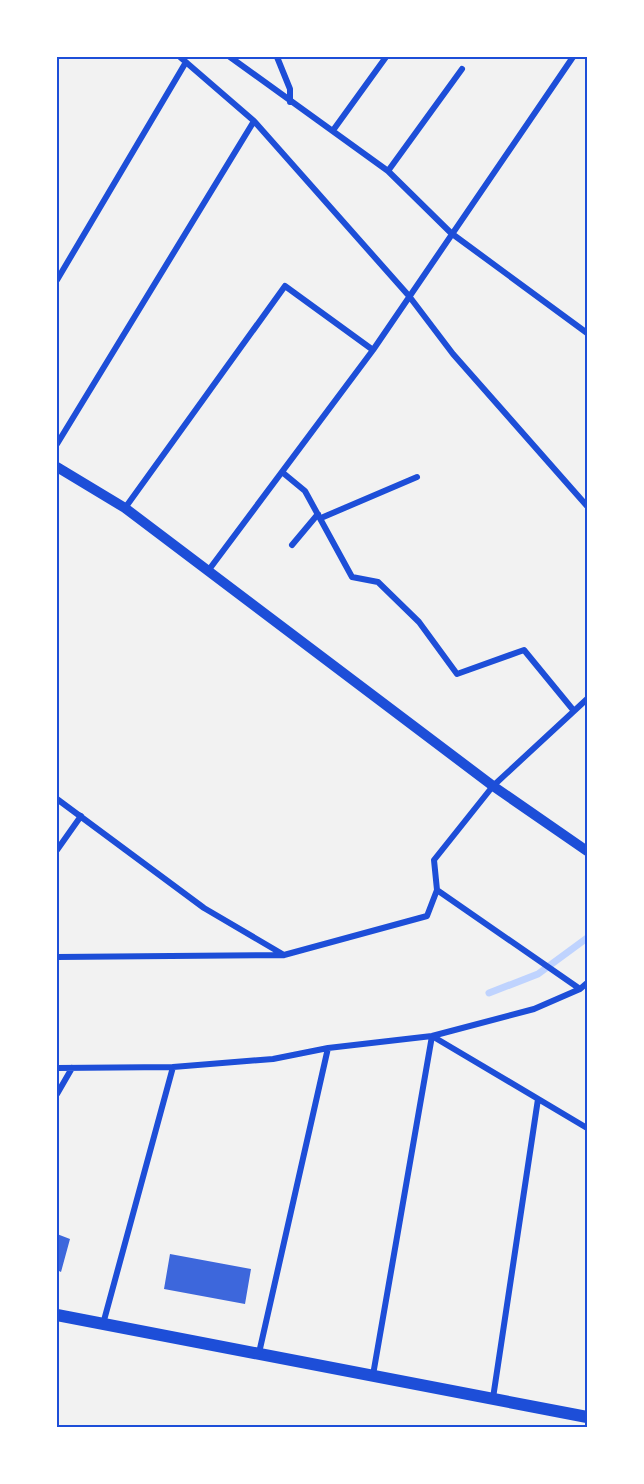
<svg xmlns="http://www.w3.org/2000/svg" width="644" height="1484" font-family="Raleway,sans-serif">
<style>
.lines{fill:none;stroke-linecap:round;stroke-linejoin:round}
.stream{stroke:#bfd3fe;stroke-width:7}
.building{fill:#3d67dc}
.minor{stroke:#1d4ed8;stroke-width:6}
.tertiary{stroke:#1d4ed8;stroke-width:10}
.secondary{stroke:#1d4ed8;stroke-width:12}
.neatline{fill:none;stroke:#1d4ed8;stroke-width:2}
</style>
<rect width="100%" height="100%" fill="#f2f2f2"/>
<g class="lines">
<path class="stream" d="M489 993 538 974 587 938"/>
</g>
<path class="building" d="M57 1234 70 1239 61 1272 57 1270Z
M170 1254 251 1269 245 1304 164 1289Z"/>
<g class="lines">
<path class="minor" d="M180 57 254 121 409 296 453 354 587 506
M230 57 388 171 451 233 587 333
M277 57 290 89V102
M334 129 386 57
M388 171 462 69
M57 280 186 62
M57 444 254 121
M282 472 305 491 352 577 378 582 419 622 457 674 524 650 574 711
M125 508 285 286 373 350
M321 518 417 477
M292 545 318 514
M208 571 373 350 573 57
M57 799 204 908 284 955
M57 850 81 816
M437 890 580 989
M57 957 284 955 427 916 437 890 434 860 493 786 587 699
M57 1068 173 1067 273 1059 328 1048 432 1036 534 1009 580 989 587 983
M57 1094 72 1068
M103 1324 173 1067
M259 1353 328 1048
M373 1375 432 1036 587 1128
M493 1398 538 1099"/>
<path class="tertiary" d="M57 467 125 508 493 786 587 851"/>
<path class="secondary" d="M57 1315 587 1417"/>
</g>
<rect width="644" height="1484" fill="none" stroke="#ffffff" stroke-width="117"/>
<rect x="58" y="58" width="528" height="1368" class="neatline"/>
</svg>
